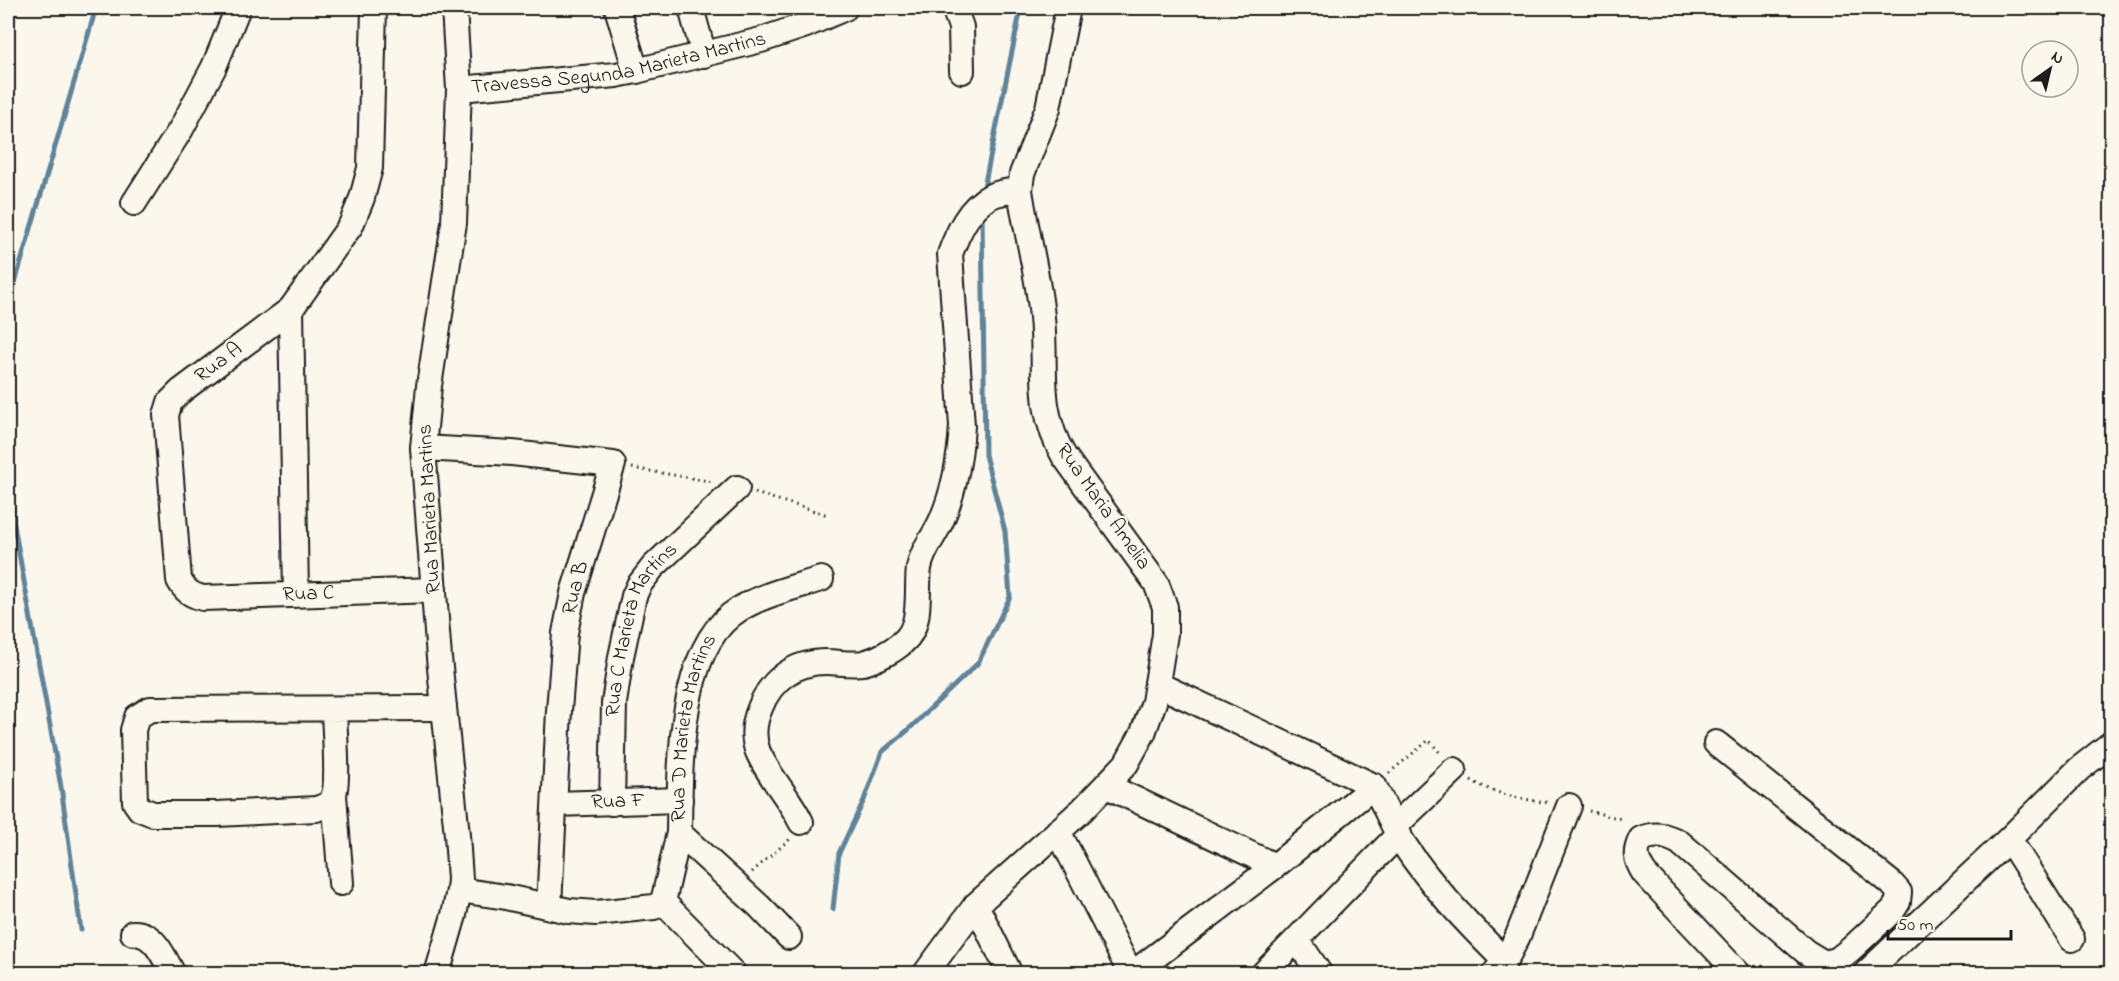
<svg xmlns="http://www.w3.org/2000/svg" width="2119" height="981" font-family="'Indie Flower',sans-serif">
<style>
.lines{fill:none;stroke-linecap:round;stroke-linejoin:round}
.stream{stroke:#5f8399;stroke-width:5}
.minor-casing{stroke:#1c1c1c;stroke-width:28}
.path{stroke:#1c1c1c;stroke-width:3;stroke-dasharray:1.5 4.5;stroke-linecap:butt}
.minor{stroke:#fbf7ec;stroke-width:24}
.labels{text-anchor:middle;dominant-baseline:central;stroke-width:4.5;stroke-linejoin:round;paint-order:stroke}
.street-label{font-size:21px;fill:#1c1c1c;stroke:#fbf7ec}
</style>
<rect width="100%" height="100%" fill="#fbf7ec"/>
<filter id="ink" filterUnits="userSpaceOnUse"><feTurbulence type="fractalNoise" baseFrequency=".0167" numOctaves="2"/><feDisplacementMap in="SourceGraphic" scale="12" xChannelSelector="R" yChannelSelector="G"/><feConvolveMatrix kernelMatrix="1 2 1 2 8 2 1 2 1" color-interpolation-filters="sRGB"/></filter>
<g filter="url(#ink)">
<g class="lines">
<path class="stream" d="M983 192 1021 8
M8 306 96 8
M8 445 13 520 61 787 81 930
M833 909 839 853 864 800 882 752 908 730 978 663 1010 597 1005 531 985 455 982 213"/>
<defs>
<g id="minor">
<path id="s1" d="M374 8 370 168 362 198 351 225 291 309 181 391 170 402 166 415 179 580C185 591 191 595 203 598L434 590"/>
<path d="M617 8 636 71"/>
<path d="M691 8 704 55"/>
<path d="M954 8 961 27 962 71"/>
<path id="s2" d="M459 89 616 75 636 71 761 40 806 25 845 8"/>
<path d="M134 203 181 129 214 67 238 8"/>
<path d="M291 309 296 594"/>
<path d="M423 448 512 453 613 464 573 593 565 633 559 711 549 906"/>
<path d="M1157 684 1374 786"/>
<path d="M334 709C334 727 340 787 332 800 328 806 322 807 316 809L217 814H153L140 809 135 802 133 730 137 717 150 709 444 708"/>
<path d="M1716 743 1891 883 1899 892 1898 902 1893 910 1851 949 1837 960 1824 963 1806 952 1679 842C1664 835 1656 833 1641 839 1634 853 1636 860 1644 873L1739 974"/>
<path d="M1107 786 1275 866"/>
<path d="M1374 786C1384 804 1392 825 1403 843 1431 886 1469 925 1505 961"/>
<path d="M334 795 341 883"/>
<path id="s3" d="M612 803 614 703 621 657 634 596 639 585 653 567 737 488"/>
<path id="s4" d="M555 804 680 800"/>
<path d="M801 822C789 797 769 777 758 752 752 737 754 722 760 708 771 679 795 662 826 662 838 662 851 665 863 663 876 660 893 651 903 642 923 626 916 591 919 568 922 550 935 536 942 519 955 489 960 458 962 426L950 254C958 232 969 207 991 196 999 192 1011 191 1020 190"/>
<path d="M1395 826 1454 770"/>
<path d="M1058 831 1131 974"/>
<path d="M679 833 663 902 734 974"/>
<path d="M2009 839 2072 939"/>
<path d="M459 890 506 897 569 911 596 913 654 907 663 902"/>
<path d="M976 905 1010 974"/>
<path d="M133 933C154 932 164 957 173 974"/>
<path id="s5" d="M789 937 759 906 679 833C680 771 678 657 731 615 755 596 793 588 821 579"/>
<path d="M1297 940 1320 974"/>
<path d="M437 974 454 915 459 890 460 879 457 835 439 658 423 448 429 386 454 223 459 89 454 8"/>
<path d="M925 974 976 905 1082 810 1126 764 1143 733 1154 702 1165 634V607L1156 583 1064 456C1036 409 1047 368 1042 317 1038 274 1026 232 1020 190L1022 174 1048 108 1068 8"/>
<path d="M1132 974 1275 866 1374 786"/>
<path d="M1263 974 1399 834"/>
<path d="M1494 974 1505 961 1517 938 1569 806"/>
<path d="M1865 974 2009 839 2079 769 2112 743"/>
</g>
</defs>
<use href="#minor" class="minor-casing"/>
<path class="path" d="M632 468 714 482
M755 493 828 515
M1389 773 1429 740 1441 754
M1471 780C1496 795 1521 799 1550 803
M1589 811 1622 819
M752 872 790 839"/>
<use href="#minor" class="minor"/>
</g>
</g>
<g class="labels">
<g class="street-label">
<text stroke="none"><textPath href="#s2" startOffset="162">Travessa Segunda Marieta Martins</textPath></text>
<text transform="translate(219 363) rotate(-37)">Rua A</text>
<text transform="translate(1103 507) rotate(55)">Rua Maria Amelia</text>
<text transform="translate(430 509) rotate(-93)">Rua Marieta Martins</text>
<text transform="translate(576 588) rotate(-76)">Rua B</text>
<text stroke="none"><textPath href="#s1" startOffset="792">Rua C</textPath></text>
<text stroke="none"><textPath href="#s3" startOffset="180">Rua C Marieta Martins</textPath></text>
<text stroke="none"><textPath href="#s5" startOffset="258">Rua D Marieta Martins</textPath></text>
<text stroke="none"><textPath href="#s4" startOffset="63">Rua F</textPath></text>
</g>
</g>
<rect width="2119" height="981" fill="none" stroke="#fbf7ec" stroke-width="30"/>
<rect x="15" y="15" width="2089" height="951" fill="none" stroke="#1c1c1c" stroke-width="2" filter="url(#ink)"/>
<g transform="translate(2050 69) rotate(34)"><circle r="28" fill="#fbf7ec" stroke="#a29f99" stroke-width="1.5"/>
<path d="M0-4.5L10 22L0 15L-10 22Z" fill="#1c1c1c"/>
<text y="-9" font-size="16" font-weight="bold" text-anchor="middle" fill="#1c1c1c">N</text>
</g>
<path d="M1888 930v9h123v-9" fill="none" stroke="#1c1c1c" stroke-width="3"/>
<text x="1897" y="930" font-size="18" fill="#1c1c1c" stroke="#fbf7ec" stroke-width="4.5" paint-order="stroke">50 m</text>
</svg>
